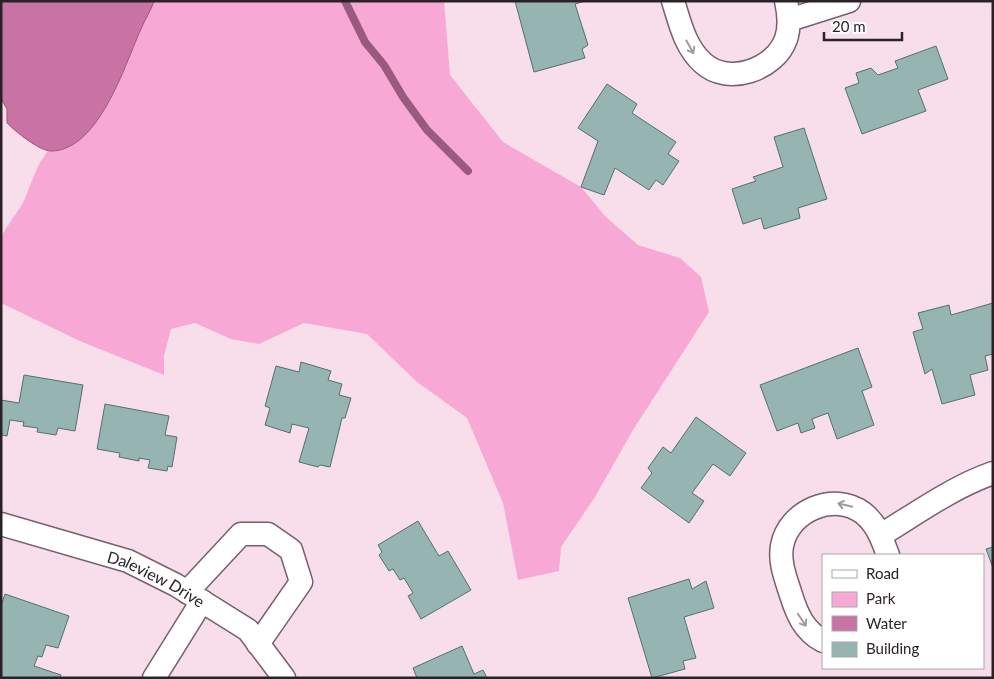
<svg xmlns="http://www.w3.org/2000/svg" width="994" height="679" font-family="Lato,sans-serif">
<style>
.green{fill:#f8a8d4}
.water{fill:#c972a4;stroke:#9a5a7e}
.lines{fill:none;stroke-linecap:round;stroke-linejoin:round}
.stream{stroke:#9a5a7e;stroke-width:8}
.building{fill:#95b4b2;stroke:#53706e}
.minor-casing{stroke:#76606b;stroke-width:25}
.minor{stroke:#fff;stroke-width:22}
.oneway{stroke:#a09c9e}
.labels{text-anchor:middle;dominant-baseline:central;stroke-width:4.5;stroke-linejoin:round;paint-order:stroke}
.street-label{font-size:16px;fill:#2b2227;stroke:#fff}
</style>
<rect width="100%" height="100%" fill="#f8deeb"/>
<path class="green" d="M143 1H444L450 75 503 142 581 187 605 216 638 245 680 258 701 277 709 312 633 430 595 497 561 547 559 571 518 580 503 503 467 418 417 382 367 334 304 323 259 344 231 339 195 323 171 329 164 356V375L82 342 1 303V236L23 203 38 166Z"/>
<path class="water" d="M1 1H154C151 11 145 19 141 29 125 64 99 151 51 151 39 151 15 131 7 123V109L1 99Z"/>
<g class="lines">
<path class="stream" d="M345 1 365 42 384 65 403 97 427 130 468 171"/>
</g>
<path class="building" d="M515 1H585L575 4 588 45 582 49 585 58 534 72Z
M936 46 948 79 918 90 926 111 862 134 845 88 859 83 856 73 871 68 878 75 898 68 895 61Z
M607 84 637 104 632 113 676 142 668 154 679 161 663 185 656 180 649 190 615 168 604 195 581 187 598 141 578 128Z
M804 128 827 199 798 208 800 218 764 229 761 218 743 224 732 189 756 181 753 177 783 167 774 137Z
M993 303V354L985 356 988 370 970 375 975 395 942 404 932 369 925 374 913 332 923 329 918 313 949 305 951 315Z
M858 348 872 387 862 391 874 425 837 439 828 413 812 419 815 428 801 433 798 423 777 431 760 385Z
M301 362 331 371 328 380 342 384 339 395 351 398 345 418H342L330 467 320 465 318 467 299 462 309 428 292 424 290 433 265 425 270 408 265 406 276 366 299 372Z
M24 375 83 385 75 431 58 428 56 435 37 432 38 428 23 426 24 422 10 420 7 436 1 435V400L19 403Z
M105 404 169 416 165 435 177 437 172 467 168 466 167 471 148 468 150 460 139 458V461L119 457 120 453 97 449Z
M696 417 746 453 730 476 713 464 692 493 704 501 689 523 641 488 652 473 648 468 663 447 671 453Z
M418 521 439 556 448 551 471 590 421 619 408 596 413 593 404 578 400 580 393 569 389 571 379 555 382 552 378 545Z
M993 547V568L986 549Z
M689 579 692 589 706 581 714 608 684 617 696 658 683 661 685 669 652 678 628 598Z
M5 594 69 616 58 648 46 645 42 657 38 656 34 666 61 675 60 678H1V606Z
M462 646 474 674 483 670 487 678H417L413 668Z"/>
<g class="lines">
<defs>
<g id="minor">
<path d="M673 1C680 23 685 47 703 63 728 86 775 70 786 39 790 27 789 14 786 1"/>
<path d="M789 20 849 1"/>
<path id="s1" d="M1 524 128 561 176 585 248 630 284 678"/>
<path d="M881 535C917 513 953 487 993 473"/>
<path d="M187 592 241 534H268L291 550 301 582 258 644"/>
<path d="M823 641C804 631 797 614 791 595 786 579 779 563 782 546 788 511 834 491 863 513 877 524 882 539 888 555"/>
<path d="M154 678 202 601"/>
</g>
</defs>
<use href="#minor" class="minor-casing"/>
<use href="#minor" class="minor"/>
</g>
<defs><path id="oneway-shaft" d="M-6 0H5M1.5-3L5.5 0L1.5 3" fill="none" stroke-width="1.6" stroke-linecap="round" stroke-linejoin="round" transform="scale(1.25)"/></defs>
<g class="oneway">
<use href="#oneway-shaft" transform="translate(690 47) rotate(61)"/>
<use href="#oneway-shaft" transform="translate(845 505) rotate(-167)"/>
<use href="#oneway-shaft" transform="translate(802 620) rotate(56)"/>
</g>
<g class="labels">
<g class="street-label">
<text stroke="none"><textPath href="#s1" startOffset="165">Daleview Drive</textPath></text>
</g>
</g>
<rect width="994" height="679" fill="none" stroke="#2b2227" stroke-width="5"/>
<rect x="822" y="554" width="162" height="115" fill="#ffffff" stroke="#aaa7a9"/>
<rect x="832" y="570" width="25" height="8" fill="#ffffff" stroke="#aaa7a9"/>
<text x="866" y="579" font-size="15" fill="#2b2227">Road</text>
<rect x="832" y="592" width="25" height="15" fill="#f8a8d4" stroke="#aaa7a9"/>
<text x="866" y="604" font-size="15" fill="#2b2227">Park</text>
<rect x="832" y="616" width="25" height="15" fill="#c972a4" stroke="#aaa7a9"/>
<text x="866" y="629" font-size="15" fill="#2b2227">Water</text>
<rect x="832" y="642" width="25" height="15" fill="#95b4b2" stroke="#aaa7a9"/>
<text x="866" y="654" font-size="15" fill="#2b2227">Building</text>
<path d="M824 32v8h78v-8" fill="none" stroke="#2b2227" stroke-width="2.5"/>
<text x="832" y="32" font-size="15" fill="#2b2227" stroke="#ffffff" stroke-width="4" paint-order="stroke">20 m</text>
</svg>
